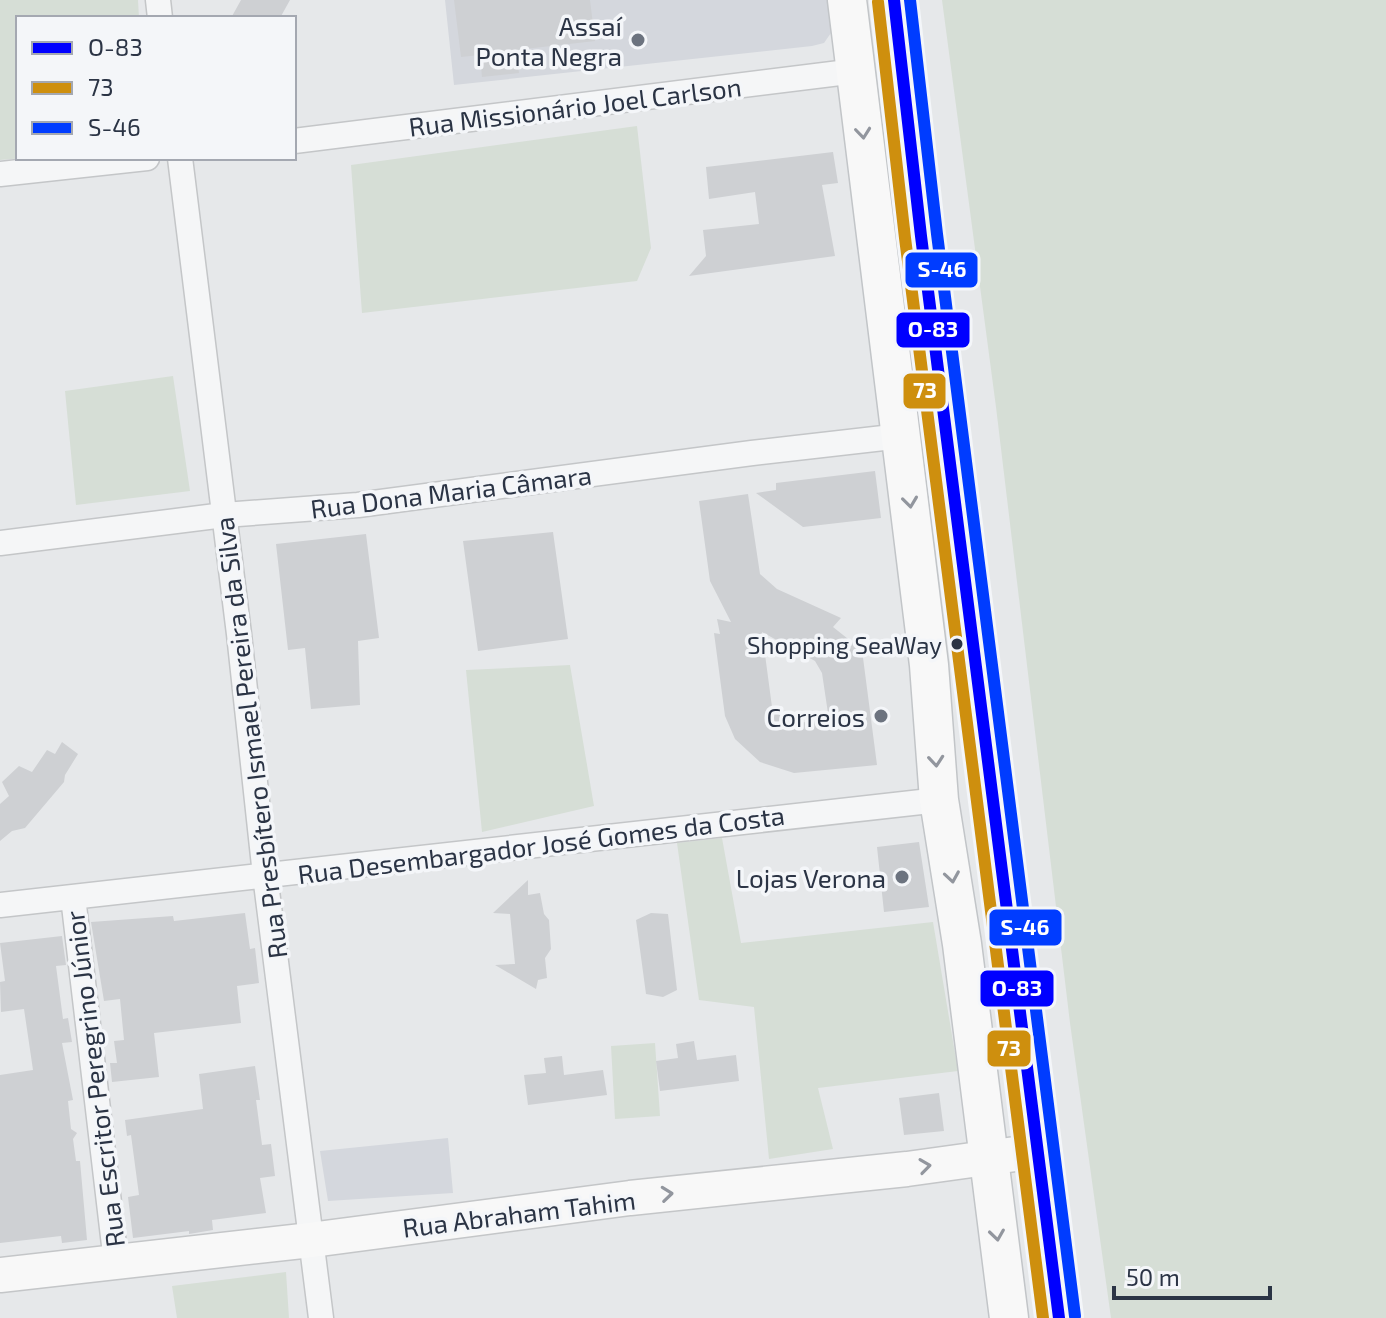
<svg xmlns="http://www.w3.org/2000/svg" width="1386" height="1318" font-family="'Exo 2',sans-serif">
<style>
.built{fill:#d4d7dd}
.green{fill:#d6ded6}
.building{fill:#ced0d3;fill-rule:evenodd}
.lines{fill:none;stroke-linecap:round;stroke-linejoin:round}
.street-casing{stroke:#c4c6c8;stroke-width:27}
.secondary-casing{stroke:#c4c6c8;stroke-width:37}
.primary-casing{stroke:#c2c5c8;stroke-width:41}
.street{stroke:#f5f6f7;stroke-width:24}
.secondary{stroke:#f8f8f8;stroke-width:34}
.primary{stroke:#f8f8f8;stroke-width:38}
.bus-1-casing{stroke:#f4f6f9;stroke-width:18}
.bus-2-casing{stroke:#f4f6f9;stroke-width:18}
.bus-3-casing{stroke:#f4f6f9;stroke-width:18}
.bus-1{stroke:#00f;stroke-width:12}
.bus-2{stroke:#ce8f0e;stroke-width:12}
.bus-3{stroke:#003cff;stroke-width:12}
.oneway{stroke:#92969e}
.poi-dot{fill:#6c737f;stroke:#f4f6f9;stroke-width:3}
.bus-dot{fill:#2b3445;stroke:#f4f6f9;stroke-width:3}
.labels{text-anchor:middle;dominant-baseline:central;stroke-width:7;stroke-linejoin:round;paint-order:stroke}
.bus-label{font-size:24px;fill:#2b3445;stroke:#f4f6f9;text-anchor:end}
.poi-label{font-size:26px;fill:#2b3445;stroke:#f4f6f9;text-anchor:end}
.street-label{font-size:26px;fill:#2b3445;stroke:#f4f6f9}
.line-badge{stroke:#f4f6f9;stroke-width:3}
.badge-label{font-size:22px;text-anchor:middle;font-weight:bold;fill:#fff}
</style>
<rect width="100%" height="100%" fill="#e6e8ea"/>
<path class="built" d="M445 0H831L833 30 824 43 812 46 454 85Z
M448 1138 453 1193 328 1201 320 1151Z"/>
<path class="green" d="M0 0H138L139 18H18V158H23L0 160Z
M942 0H1386V1318H1111L1070 1023 996 407Z
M637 126 651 248 637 281 362 313 351 165Z
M173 376 190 491 76 505 65 391Z
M570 665 594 806 482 832 466 670Z
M722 838 741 943 933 922 958 1071 818 1088 833 1149 769 1159 754 1007 699 1000 677 843Z
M655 1043 660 1116 615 1119 611 1046Z
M286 1272 289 1318H177L172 1286Z"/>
<path class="building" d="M241 0H290L280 18H231Z
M454 0H590L595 41 516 50 519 73 482 77 480 55 461 57Z
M833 152 838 183 822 185 835 256 689 276 706 256 703 230 759 224 755 192 709 199 706 167Z
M875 471 881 518 803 527 756 493 776 490V483Z
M748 494 760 574 777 589 841 618 833 627 862 650 877 765 794 773 760 762 735 739 725 716 714 633 720 634 717 619 731 622 710 581 699 501ZM762 632 815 661 822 673 829 720 796 723 785 720 772 707Z
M553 532 568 639 478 651 463 541Z
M366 534 379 638 358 641 360 705 311 709 305 648 288 650 276 544Z
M62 742 78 754 65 775 64 782 25 828 12 831 0 841V804L9 796 2 782 19 766 32 772 47 750 55 754Z
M919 842 929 907 884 912 877 847Z
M528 880V895L540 893 544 914 549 920 551 949 545 958 547 978 538 980 536 989 495 965 515 964 510 914 493 913Z
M245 913 250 949 255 948 259 983 237 986 241 1023 154 1033 159 1077 112 1082 110 1063H117L114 1041 124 1040 120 999 104 1001 91 922 173 916 174 921Z
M651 913 668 914 677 990 663 997 646 994 636 920Z
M62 936 66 965 56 966 63 1019 68 1018 72 1042 62 1043 73 1100 68 1101 71 1129 77 1133 73 1139 76 1161H80L87 1240 62 1243 61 1236 0 1243V1075L33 1070 24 1009 1 1012 0 982 5 981 0 943Z
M694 1041 697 1060 736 1055 739 1081 660 1091 656 1061 678 1058 676 1044Z
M562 1056 564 1075 603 1070 607 1095 528 1105 524 1075 546 1073 544 1058Z
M255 1066 260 1100H256L262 1145 271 1144 275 1176 260 1178 266 1213 212 1220 213 1230 189 1234V1231L133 1238 128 1197 139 1195 131 1135 127 1136 125 1120 203 1109 199 1074Z
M939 1093 944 1131 904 1135 899 1098Z"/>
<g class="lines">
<defs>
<path id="street" d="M158 0 160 18
M294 141 856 71
M180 158 239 634 265 875 321 1318
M0 174 147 158
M0 543 224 515 358 505 752 453 901 436
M73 897 116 1262
M0 905 939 800"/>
<path id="secondary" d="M0 1275 311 1240 630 1198 907 1169 1037 1151"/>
<path id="primary" d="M847 0 929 665 939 800 962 944 1009 1318
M894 0 921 236 1059 1318"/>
</defs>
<use href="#street" class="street-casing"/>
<use href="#secondary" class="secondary-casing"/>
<use href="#primary" class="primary-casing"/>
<use href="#street" class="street"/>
<use href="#secondary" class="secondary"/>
<use href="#primary" class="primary"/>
<defs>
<path id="bus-1" d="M894 0 921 236 1059 1318"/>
<path id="bus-2" d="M878 2 905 238 1043 1318"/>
<path id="bus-3" d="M910 0 937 234 1075 1316"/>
</defs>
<use href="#bus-1" class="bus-1-casing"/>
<use href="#bus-2" class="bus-2-casing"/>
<use href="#bus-3" class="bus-3-casing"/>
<use href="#bus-1" class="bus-1"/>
<use href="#bus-2" class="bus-2"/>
<use href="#bus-3" class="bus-3"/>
</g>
<defs><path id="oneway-chevron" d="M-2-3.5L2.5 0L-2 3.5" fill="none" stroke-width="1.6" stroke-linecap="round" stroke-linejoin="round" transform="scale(2)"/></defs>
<g class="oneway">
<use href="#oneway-chevron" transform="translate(863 133) rotate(84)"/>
<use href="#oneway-chevron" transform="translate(910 502) rotate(83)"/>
<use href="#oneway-chevron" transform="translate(936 761) rotate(85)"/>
<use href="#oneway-chevron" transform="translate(952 877) rotate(81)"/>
<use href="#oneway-chevron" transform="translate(925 1166) rotate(-8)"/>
<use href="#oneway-chevron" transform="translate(667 1194) rotate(-6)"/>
<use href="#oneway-chevron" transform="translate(997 1235) rotate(82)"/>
</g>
<g class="poi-dot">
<circle cx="638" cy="40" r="8"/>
<circle cx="881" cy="716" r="8"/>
<circle cx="902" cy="877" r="8"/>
</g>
<circle class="bus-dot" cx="957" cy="644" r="7"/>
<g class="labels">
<g class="bus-label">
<text x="942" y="644">Shopping SeaWay</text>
</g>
<g class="poi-label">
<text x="622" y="25">Assaí<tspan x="622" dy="30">Ponta Negra</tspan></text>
<text x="865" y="716">Correios</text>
<text x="886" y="877">Lojas Verona</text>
</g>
<g class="street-label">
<text transform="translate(575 106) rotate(-7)">Rua Missionário Joel Carlson</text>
<text transform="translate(451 491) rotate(-7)">Rua Dona Maria Câmara</text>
<text transform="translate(250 738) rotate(-97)">Rua Presbítero Ismael Pereira da Silva</text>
<text transform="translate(541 844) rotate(-7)">Rua Desembargador José Gomes da Costa</text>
<text transform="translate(94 1079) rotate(-97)">Rua Escritor Peregrino Júnior</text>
<text transform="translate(519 1213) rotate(-7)">Rua Abraham Tahim</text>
</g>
</g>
<g class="line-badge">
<rect x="904" y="251" width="75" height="38" rx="8" fill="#003cff"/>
<rect x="895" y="311" width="76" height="38" rx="8" fill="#00f"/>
<rect x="902" y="372" width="45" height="38" rx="8" fill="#ce8f0e"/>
<rect x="988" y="908" width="75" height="39" rx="8" fill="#003cff"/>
<rect x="979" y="969" width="76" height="39" rx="8" fill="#00f"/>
<rect x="986" y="1029" width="46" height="39" rx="8" fill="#ce8f0e"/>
</g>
<g class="badge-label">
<text x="942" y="277">S-46</text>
<text x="933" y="337">O-83</text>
<text x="925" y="398">73</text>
<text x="1025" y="935">S-46</text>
<text x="1017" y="996">O-83</text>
<text x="1009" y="1056">73</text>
</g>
<rect x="16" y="16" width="280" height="144" fill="#f4f6f9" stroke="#a4a8b1" stroke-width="2"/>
<rect x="32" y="42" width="40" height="12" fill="#0000ff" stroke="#a4a8b1" stroke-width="2"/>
<text x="88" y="56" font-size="24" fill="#2b3445">O-83</text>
<rect x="32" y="82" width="40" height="12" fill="#ce8f0e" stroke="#a4a8b1" stroke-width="2"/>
<text x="88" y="96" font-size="24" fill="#2b3445">73</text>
<rect x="32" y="122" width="40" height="12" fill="#003cff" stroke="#a4a8b1" stroke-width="2"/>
<text x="88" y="136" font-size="24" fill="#2b3445">S-46</text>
<path d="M1114 1286v12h156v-12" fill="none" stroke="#2b3445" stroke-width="4"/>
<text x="1126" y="1286" font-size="24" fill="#2b3445" stroke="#f4f6f9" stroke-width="6" paint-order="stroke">50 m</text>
</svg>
